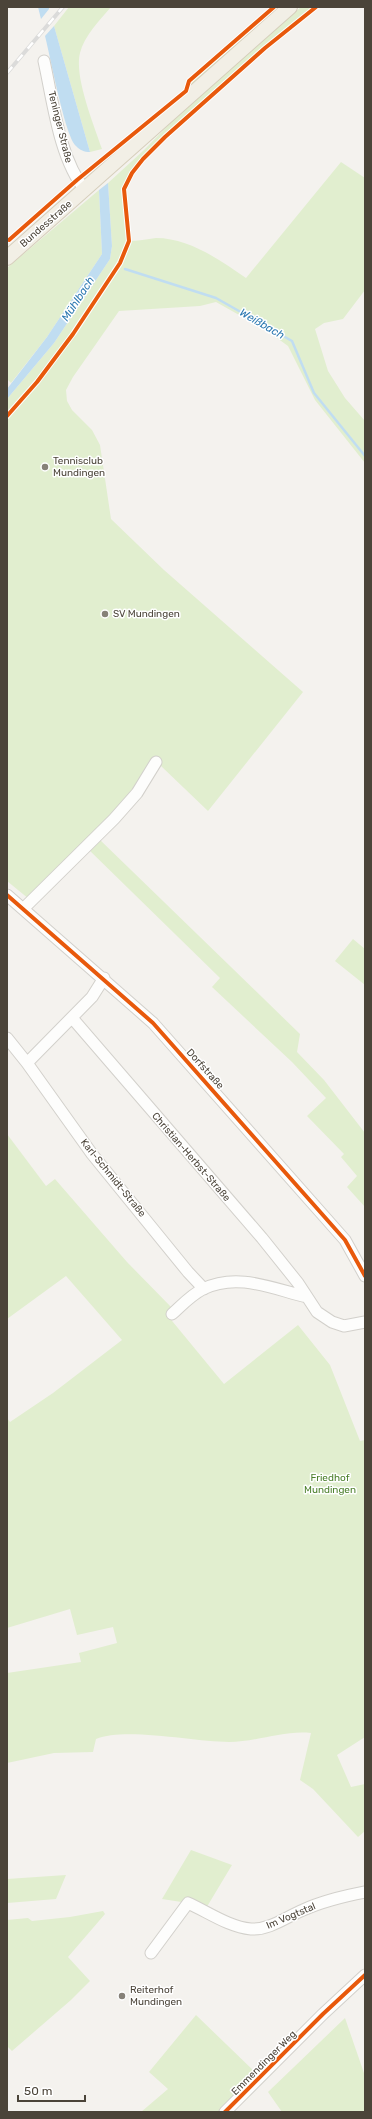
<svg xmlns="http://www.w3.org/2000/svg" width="372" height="2119" font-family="Rubik,sans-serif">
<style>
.green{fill:#e1eecf}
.water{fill:#c0ddf1}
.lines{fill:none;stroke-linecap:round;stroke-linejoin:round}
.stream{stroke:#c0ddf1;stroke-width:2.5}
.minor-casing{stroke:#d2d0cb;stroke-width:13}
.major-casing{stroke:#d6cebb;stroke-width:16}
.minor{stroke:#fdfdfc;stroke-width:11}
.major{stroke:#f2efe6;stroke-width:14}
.rail-casing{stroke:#dbdbda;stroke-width:4}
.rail{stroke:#fff;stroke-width:2.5;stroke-dasharray:8;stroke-linecap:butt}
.cycleway-casing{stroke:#fff;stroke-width:6}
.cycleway{stroke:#e8590c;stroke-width:4}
.poi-dot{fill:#868178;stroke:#fff;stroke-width:1.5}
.labels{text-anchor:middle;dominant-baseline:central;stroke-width:3;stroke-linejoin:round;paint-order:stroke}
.street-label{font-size:10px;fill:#4b4439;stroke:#fff}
.poi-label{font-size:10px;fill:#4b4439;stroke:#fff;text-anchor:start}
.park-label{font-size:10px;fill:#4a7f2a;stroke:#fff}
.water-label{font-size:11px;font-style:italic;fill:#2e7ab2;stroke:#fff}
</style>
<rect width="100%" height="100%" fill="#f4f2ee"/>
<path class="green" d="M69 7H111C100 20 84 36 80 53 74 77 94 125 102 149L90 152 54 26Z
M274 7H284L186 91 189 81Z
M301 7H316L265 48 143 159 132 173 124 189 128 241C138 241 147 239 156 238 189 238 220 260 246 278L341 162 365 178V290L343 319 324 323 315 329 328 371 345 398 365 421V463L315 400 288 346 266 330 216 302 200 306 119 311 73 377 66 390 67 401 72 410 92 430 100 445 111 519 164 570 303 692 208 811 161 766 155 768 97 837 300 1034 297 1052 324 1080 365 1133V1207L347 1187 357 1176 341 1157 344 1154 307 1116 326 1098 292 1062 212 987 220 978 87 848 29 899 7 881V399L54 343 110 259 112 246 108 183 144 150 188 105Z
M99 190 102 254 47 337 11 383 7 379V268Z
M353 939 365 949V985L335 961Z
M7 1134 46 1186 55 1179 127 1262 174 1310 168 1316 224 1384 298 1325 330 1365 360 1441 365 1440V1737L337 1755 351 1787 365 1784V1831L358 1837 313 1789 300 1780 311 1733C284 1730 256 1742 229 1742 194 1742 126 1727 96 1739L93 1752 54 1753 7 1763V1673L81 1662 79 1653 117 1643 113 1627 77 1635 70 1609 7 1628V1418L10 1422 53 1393 122 1340 66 1276 7 1319Z
M191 1850 232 1865 205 1910 188 1903 162 1899Z
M66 1875 56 1899 7 1903V1879Z
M103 1911 105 1914 68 1957 90 1981 71 2000 12 2051 7 2046V1920L28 1918 32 1921 70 1917Z
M196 2015 259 2076 229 2112H141L168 2089 149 2072Z
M345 2018 365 2076V2112H282L268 2092Z"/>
<path class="water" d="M38 7H49V9L41 19Z
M54 26 90 152C84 152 80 150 76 146 65 136 50 55 45 36Z
M108 183 112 246 110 259 54 343 7 399V389L47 337 102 254 99 190Z"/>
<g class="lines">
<path class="stream" d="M125 269 216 298 292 341 314 393 365 456"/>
<defs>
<path id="minor" d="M44 61C53 101 59 158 85 190
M7 895 153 1023 345 1240 365 1276
M23 909 114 819 137 793 156 762
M73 1019 262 1238 298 1283 317 1312 332 1322 344 1326 365 1322
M7 1038 27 1063 92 1154 188 1272 204 1289
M27 1063 92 997 104 978
M172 1314C182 1305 191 1295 203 1289 238 1272 273 1289 307 1297
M151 1953 188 1903C208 1912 229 1927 251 1929 270 1930 286 1917 303 1910 323 1901 344 1896 365 1892
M225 2112 323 2014 365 1975"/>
<path id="major" d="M7 258 290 7"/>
</defs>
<use href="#minor" class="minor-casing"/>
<use href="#major" class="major-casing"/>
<use href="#minor" class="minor"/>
<use href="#major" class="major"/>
<defs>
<path id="rail" d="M7 73 63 7"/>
</defs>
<use href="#rail" class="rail-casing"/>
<use href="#rail" class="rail"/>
<defs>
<path id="cycleway" d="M9 240 77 180 186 91 189 81 274 7
M7 416 37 382 73 334 120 263 129 241 124 189 132 173 143 159 165 137 265 48 316 7
M7 895 153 1023 345 1240 365 1276
M225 2112 323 2014 365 1975"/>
</defs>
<use href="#cycleway" class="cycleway-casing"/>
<use href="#cycleway" class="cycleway"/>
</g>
<g class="poi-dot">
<circle cx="45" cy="467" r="4"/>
<circle cx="105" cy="614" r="4"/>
<circle cx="122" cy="1996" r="4"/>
</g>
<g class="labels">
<g class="street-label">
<text transform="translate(60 127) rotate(76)">Teninger Straße</text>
<text transform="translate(46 224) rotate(-41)">Bundesstraße</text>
<text transform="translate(205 1069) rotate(48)">Dorfstraße</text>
<text transform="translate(191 1157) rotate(49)">Christian-Herbst-Straße</text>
<text transform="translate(113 1178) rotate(51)">Karl-Schmidt-Straße</text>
<text transform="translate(291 1916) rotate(-23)">Im Vogtstal</text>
<text transform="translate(264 2063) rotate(-45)">Emmendinger Weg</text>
</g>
<g class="poi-label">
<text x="53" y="461">Tennisclub<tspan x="53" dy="12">Mundingen</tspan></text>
<text x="113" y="614">SV Mundingen</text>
<text x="130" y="1990">Reiterhof<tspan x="130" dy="12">Mundingen</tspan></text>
</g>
<g class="park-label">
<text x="330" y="1478">Friedhof<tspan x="330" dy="12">Mundingen</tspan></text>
</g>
<g class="water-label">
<text transform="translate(78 299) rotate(-57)">Mühlbach</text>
<text transform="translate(262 324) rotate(30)">Weißbach</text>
</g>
</g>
<rect width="372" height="2119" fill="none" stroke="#4b4439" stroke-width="16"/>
<path d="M18 2095v6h67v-6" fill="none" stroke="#4b4439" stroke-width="2"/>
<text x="24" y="2095" font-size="12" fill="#4b4439" stroke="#ffffff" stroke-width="3" paint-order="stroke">50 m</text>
</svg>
